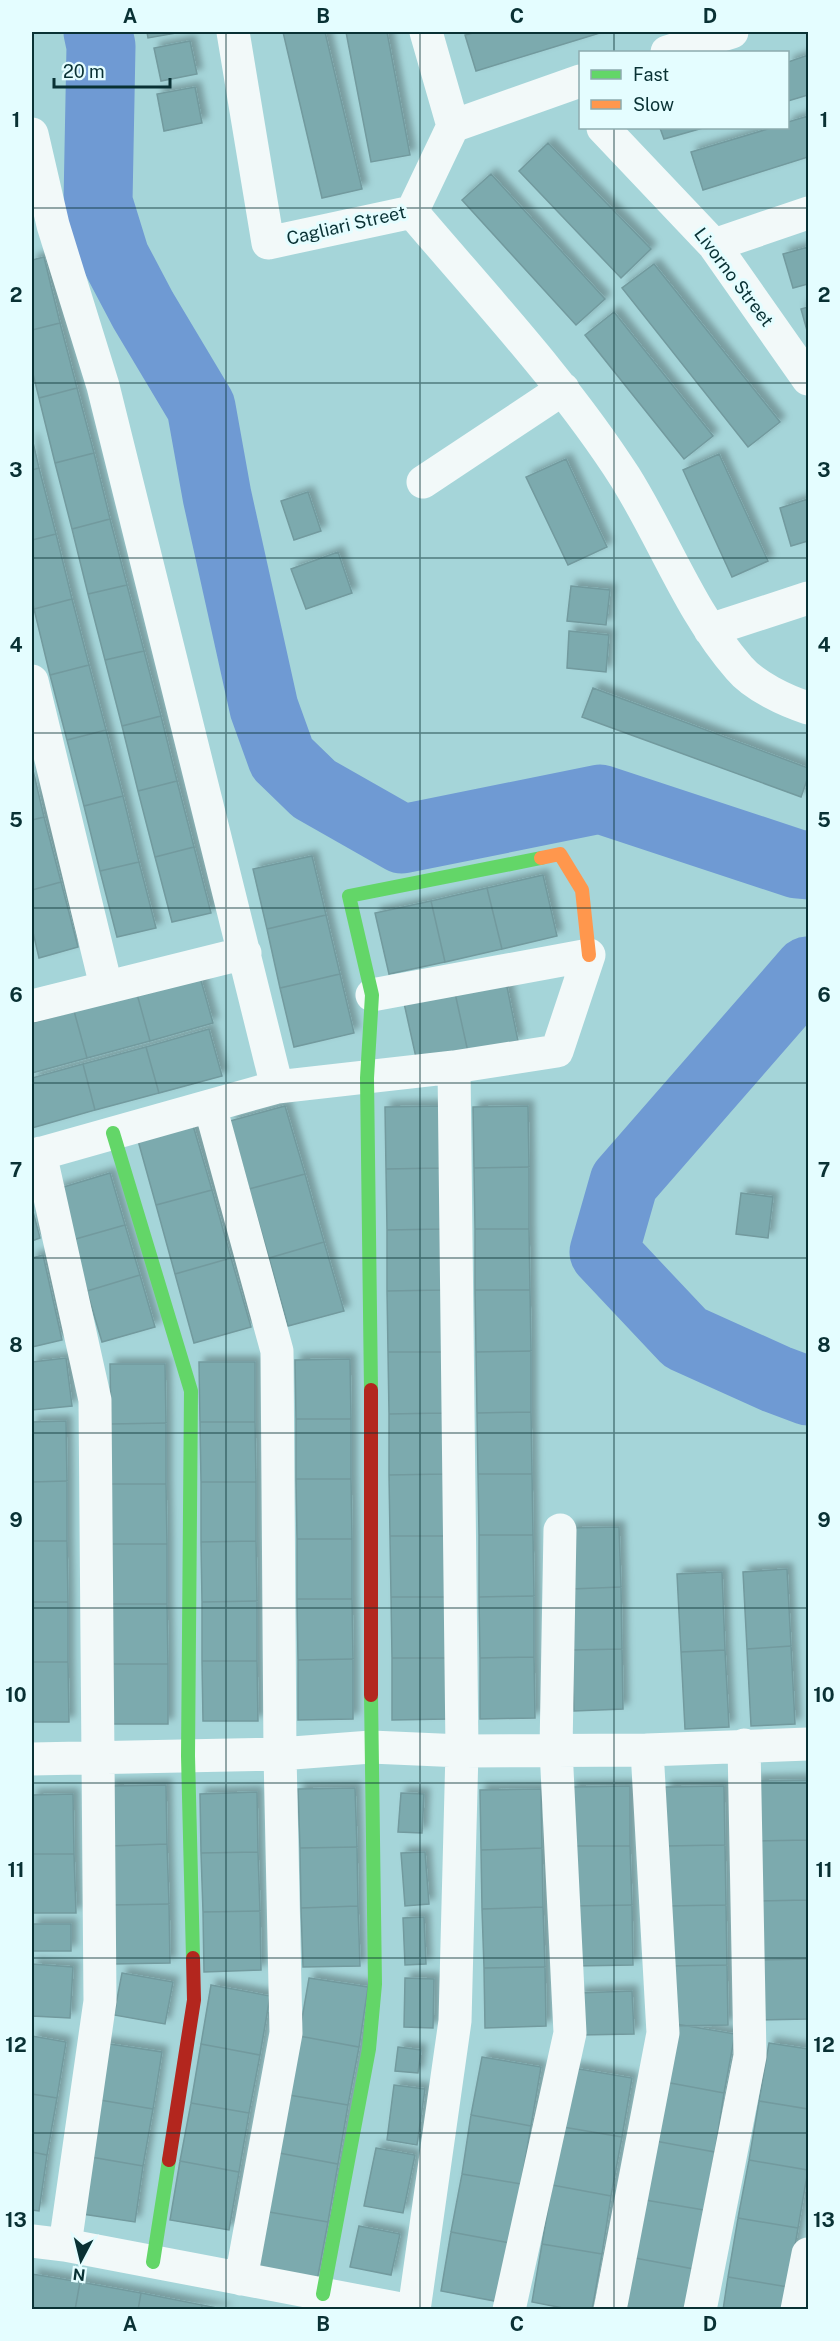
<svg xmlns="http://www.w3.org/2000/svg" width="840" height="2341" font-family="'Public Sans',sans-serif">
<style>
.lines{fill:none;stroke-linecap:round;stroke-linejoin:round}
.river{stroke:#6f9ad3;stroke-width:69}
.building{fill:#7caaae;stroke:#729a9e;stroke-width:1.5;filter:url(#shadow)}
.street{stroke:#f2f9f9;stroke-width:33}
.fast{stroke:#63d668;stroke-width:14}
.slow{stroke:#ff974d;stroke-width:14}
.jam{stroke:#b3261e;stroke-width:14}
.grid{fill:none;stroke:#093134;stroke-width:1.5;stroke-opacity:0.55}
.labels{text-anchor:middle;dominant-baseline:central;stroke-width:6;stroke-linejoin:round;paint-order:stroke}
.street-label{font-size:18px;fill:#093134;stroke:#e4fdff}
.neatline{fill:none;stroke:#093134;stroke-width:2}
.grid-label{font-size:20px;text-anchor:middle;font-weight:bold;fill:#093134}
</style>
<defs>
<filter id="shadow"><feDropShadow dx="5.5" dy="-5.5" stdDeviation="3" flood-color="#0004"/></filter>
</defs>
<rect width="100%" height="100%" fill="#a5d5d9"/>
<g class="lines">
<path class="river" d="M98 32 101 46 98 202 115 257 143 310 201 407 217 496 264 708 282 758 314 789 402 839 600 799 797 864 808 865
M808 971 624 1182 604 1252 685 1338 776 1379 808 1391"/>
</g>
<path class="building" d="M147 32H182L148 38Z
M283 32H325L362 189 322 198Z
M346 32H387L410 155 371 162Z
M477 32H603L476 71 465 35Z
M190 41 197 74 161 81 154 48Z
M808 55V95L788 101V62Z
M195 87 202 123 164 131 157 94Z
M808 116V157L703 190 691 152 771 128H788V122Z
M660 128H703L664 139Z
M548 143 651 249 621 278 519 171Z
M491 174 605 299 576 325 462 200Z
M808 247V284L793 288 783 254Z
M44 257 60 323 32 330V260Z
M654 264 780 422 748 447 622 288Z
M808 307V334L801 309Z
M614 312 713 436 684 459 585 335Z
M60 323 77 388 39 398 32 370V330Z
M77 388 94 453 55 463 39 398Z
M32 438 39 468 32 470Z
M94 453 110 519 72 529 55 463Z
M719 454 768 561 732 577 683 470Z
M566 459 607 547 568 565 526 477Z
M39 468 56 534 32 540V470Z
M308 492 321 531 294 540 281 501Z
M808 499V541L791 546 780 508Z
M110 519 127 585 88 594 72 529Z
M56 534 72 599 34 609 32 599V540Z
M338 552 352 593 306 609 291 569Z
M127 585 144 651 105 660 88 594Z
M571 586 610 590 606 625 567 621Z
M72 599 89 665 50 675 34 609Z
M569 631 609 635 606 672 567 668Z
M144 651 161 716 122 726 105 660Z
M89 665 106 730 67 740 50 675Z
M593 688 808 768V777L801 797 582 717Z
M161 716 177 781 138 791 122 726Z
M106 730 123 796 84 806 67 740Z
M32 766 44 817 32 820Z
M177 781 194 847 155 857 138 791Z
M123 796 139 862 100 871 84 806Z
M44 817 61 882 32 890V820Z
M194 847 211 913 172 922 155 857Z
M312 856 326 915 267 929 253 869Z
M139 862 156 928 117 937 100 871Z
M543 875 557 936 502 949 487 888Z
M61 882 78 947 39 958 32 928V890Z
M487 888 502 949 445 962 431 901Z
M431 901 445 962 389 974 375 913Z
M326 915 340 974 280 988 267 929Z
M340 974 354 1033 294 1047 280 988Z
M200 977 213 1023 150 1041 137 994Z
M506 982 518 1041 468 1052 455 993Z
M455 993 468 1052 417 1062 404 1003Z
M137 994 150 1041 87 1058 74 1011Z
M74 1011 87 1058 32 1073V1023Z
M209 1029 222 1076 159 1093 146 1047Z
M146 1047 159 1093 95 1110 83 1064Z
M83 1064 95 1110 32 1128V1078Z
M285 1106 305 1174 249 1189 230 1121Z
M440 1106V1168L386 1169 385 1107Z
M528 1106 529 1167 474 1168 473 1107Z
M192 1122 212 1190 156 1205 137 1137Z
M529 1167V1229H475L474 1168Z
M440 1168 441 1229 387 1230 386 1169Z
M110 1173 125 1225 72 1240 57 1189Z
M305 1174 324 1242 269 1258 249 1189Z
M212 1190 231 1258 175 1274 156 1205Z
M741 1193 773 1197 768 1238 736 1234Z
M32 1208 40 1238 32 1241Z
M125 1225 140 1275 87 1291 72 1240Z
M441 1229 442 1290 387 1291V1230Z
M475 1229H529L530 1290H475Z
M324 1242 344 1311 288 1326 269 1258Z
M43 1255 62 1340 32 1347V1258Z
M231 1258 251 1327 194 1343 175 1274Z
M140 1275 155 1327 102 1342 87 1291Z
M442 1290 443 1352H388L387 1291Z
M475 1290H530L531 1351 476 1352Z
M531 1351V1412L477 1413 476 1352Z
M388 1352H443V1413L389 1414Z
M66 1358 72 1406 32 1410V1362Z
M350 1359 351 1419H296L295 1360Z
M199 1362H255V1422H200Z
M110 1364H165L166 1423 111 1424Z
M531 1412 532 1474H478L477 1413Z
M443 1413 444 1474 389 1475V1414Z
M296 1419H351V1479H296Z
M66 1421 67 1481 32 1482V1422Z
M200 1422H255L256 1482H201Z
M166 1423V1484H111V1424Z
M444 1474 445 1536H390L389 1475Z
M478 1474H532L533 1535H479Z
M296 1479H351L352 1539H297Z
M67 1481V1541H32V1482Z
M201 1482H256V1541L201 1542Z
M111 1484H166L167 1544H112Z
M619 1527 621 1587 571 1589 569 1528Z
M479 1535H533L534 1596 479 1597Z
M390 1536H445V1597H391Z
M297 1539H352V1599H297Z
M32 1541H67L68 1602H32Z
M256 1541 257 1601 202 1602 201 1542Z
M112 1544H167V1604H112Z
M787 1569 791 1646 747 1649 743 1572Z
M722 1572 725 1650 681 1652 677 1574Z
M621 1587 622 1649 572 1650 571 1589Z
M534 1596V1657L480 1658 479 1597Z
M391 1597H445L447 1658H392Z
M297 1599H352L353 1659 298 1660Z
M257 1601V1661H202V1602Z
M32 1602H68V1662H32Z
M112 1604H167L168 1664H113Z
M791 1646 795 1724 751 1726 747 1649Z
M622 1649 623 1709 574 1711 572 1650Z
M725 1650 729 1727 685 1729 681 1652Z
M534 1657 535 1718 480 1719V1658Z
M392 1658H447V1719L392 1720Z
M353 1659V1719L298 1720V1660Z
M202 1661H257L258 1721H203Z
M32 1662H68L69 1722H32Z
M113 1664H168V1724H113Z
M808 1780V1840L755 1841 754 1781Z
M166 1785 167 1844 110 1846 108 1786Z
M630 1786V1846H571L570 1787Z
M724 1786 725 1845 666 1846 665 1787Z
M355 1788 357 1847 300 1848 298 1789Z
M541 1789 542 1848 481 1850 480 1790Z
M257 1792 258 1852 201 1853 200 1794Z
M401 1793 424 1794 422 1833 398 1832Z
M73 1794 74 1854H32V1795Z
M808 1840V1900L757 1901 755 1841Z
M167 1844 169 1904 111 1905 110 1846Z
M725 1845 726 1905 667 1906 666 1846Z
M571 1846H630L632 1905 572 1906Z
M357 1847 358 1906 301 1908 300 1848Z
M542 1848 543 1907 482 1909 481 1850Z
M258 1852 260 1911 203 1912 201 1853Z
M425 1852 429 1904 405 1906 401 1853Z
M32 1854H74L76 1913H32Z
M808 1900V1959L758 1960 757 1901Z
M169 1904 170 1963 113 1964 111 1905Z
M632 1905 633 1965 574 1966 572 1906Z
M726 1905 727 1965 668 1966 667 1906Z
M358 1906 360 1966 303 1967 301 1908Z
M543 1907 545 1967 484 1968 482 1909Z
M260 1911 261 1970 204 1972 203 1912Z
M424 1917 426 1964 405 1965 403 1918Z
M32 1924H71V1951H32Z
M808 1959V2019L758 2020V1960Z
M32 1964 73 1967 70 2018 32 2016Z
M727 1965 728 2025 669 2026 668 1966Z
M545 1967 546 2026 485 2028 484 1968Z
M122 1973 173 1982 165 2024 114 2015Z
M309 1978 368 1987 359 2047 299 2036Z
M405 1978 434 1979 433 2028 404 2027Z
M211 1985 270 1996 260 2055 201 2044Z
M632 1991 634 2034 580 2035 578 1993Z
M676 2024 735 2034 724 2093 665 2082Z
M32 2036 66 2042 57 2098 32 2094Z
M299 2036 359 2047 348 2105 289 2095Z
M103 2043 162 2052 153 2109 94 2099Z
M769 2043 808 2049V2109L759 2101Z
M201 2044 260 2055 249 2113 191 2103Z
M398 2047 421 2050 418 2073 395 2071Z
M482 2057 541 2067 531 2126 471 2115Z
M573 2068 632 2078 622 2137 563 2127Z
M665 2082 724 2093 715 2152 655 2141Z
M394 2085 425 2089 417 2145 387 2140Z
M32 2094 57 2098 47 2155 32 2152Z
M289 2095 348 2105 338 2164 279 2153Z
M94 2099 153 2109 143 2166 85 2156Z
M759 2101 808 2109V2170L749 2160Z
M191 2103 249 2113 239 2172 180 2161Z
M471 2115 531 2126 521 2184 462 2174Z
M563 2127 622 2137 611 2196 552 2185Z
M655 2141 715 2152 704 2210 645 2200Z
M376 2148 415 2155 403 2213 364 2206Z
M32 2152 47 2155 39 2211 32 2210Z
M279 2153 338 2164 328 2222 269 2212Z
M85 2156 143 2166 135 2222 76 2213Z
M749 2160 808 2170 798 2228 738 2218Z
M180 2161 239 2172 229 2230 170 2220Z
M462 2174 521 2184 510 2243 451 2232Z
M552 2185 611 2196 602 2254 542 2244Z
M645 2200 704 2210 694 2269 635 2258Z
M269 2212 328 2222 317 2281 258 2271Z
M738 2218 798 2228 788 2287 728 2277Z
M359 2226 400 2234 391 2275 350 2267Z
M451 2232 510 2243 500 2302 441 2291Z
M542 2244 602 2254 592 2310H573L532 2302Z
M635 2258 694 2269 687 2310H626Z
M32 2274 80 2282 75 2310H32Z
M728 2277 788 2287 784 2310H723Z
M80 2282 141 2293 138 2310H75Z
M141 2293 202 2305 201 2310H138Z
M202 2305 227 2310H201Z"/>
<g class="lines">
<path class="street" d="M233 32 268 243 412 212
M426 32 453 126
M667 52 732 32
M603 128 714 245 808 379
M32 134 53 225 103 386 277 1087
M412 212C485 298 564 382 625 477 664 539 690 612 739 668 754 686 786 701 808 708
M412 212 453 126 580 81
M714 245 808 213
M423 482 563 389
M710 630 808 598
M32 681 106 986
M32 1006 245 953
M210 1106 277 1351 280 1754 286 2033 241 2279
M40 1153 95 1400 100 2001 65 2245
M32 1156 277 1087 454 1067 557 1051 589 955 372 995
M32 1759 280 1754 371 1747 462 1751 647 1750 808 1744
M32 2241 65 2245 406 2310
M414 2310 455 2021 462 1751 454 1067
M509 2310 570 2033 556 1749 560 1530
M610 2310 663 2033 647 1750
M700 2310 750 2056 744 1745
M797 2310 808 2254"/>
<path class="fast" d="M113 1133 191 1391 188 1756 193 1958
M371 1390 367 1078 372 995 349 896 541 858
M153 2262 169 2160
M323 2294 369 2049 375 1984 371 1695"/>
<path class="slow" d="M541 858 560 854 582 890 589 955"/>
<path class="jam" d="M371 1390V1695
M169 2160 194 2000 193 1958"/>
</g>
<path class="grid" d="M226 32V2310M420 32V2310M614 32V52M614 128V2310M32 208H808M32 383H808M32 558H808M32 733H808M32 908H808M32 1083H808M32 1258H808M32 1433H808M32 1608H808M32 1783H808M32 1958H808M32 2133H808"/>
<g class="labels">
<g class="street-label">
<text transform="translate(346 225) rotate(-13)">Cagliari Street</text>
<text transform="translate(734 277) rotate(53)">Livorno Street</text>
</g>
</g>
<rect width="840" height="2341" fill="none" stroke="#e4fdff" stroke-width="66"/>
<rect x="579" y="51" width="210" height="78" fill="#e4fdff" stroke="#8cabae" stroke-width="1.5"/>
<rect x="591" y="70" width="30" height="9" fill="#63d668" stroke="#8cabae" stroke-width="1.5"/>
<text x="633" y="81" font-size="18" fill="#093134">Fast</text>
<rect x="591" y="100" width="30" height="9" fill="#ff974d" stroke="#8cabae" stroke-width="1.5"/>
<text x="633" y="111" font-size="18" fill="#093134">Slow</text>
<g transform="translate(81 2260) rotate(187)" stroke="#e4fdff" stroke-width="4.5" paint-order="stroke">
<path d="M0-4.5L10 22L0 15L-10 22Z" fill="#093134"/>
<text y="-9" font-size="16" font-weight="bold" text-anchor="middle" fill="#093134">N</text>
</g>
<path d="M54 78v9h116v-9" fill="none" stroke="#093134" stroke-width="3"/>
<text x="63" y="78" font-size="18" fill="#093134" stroke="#e4fdff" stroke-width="4.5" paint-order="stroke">20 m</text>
<rect x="33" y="33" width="774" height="2275" class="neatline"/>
<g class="grid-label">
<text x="130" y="23">A</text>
<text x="323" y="23">B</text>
<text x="517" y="23">C</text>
<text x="710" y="23">D</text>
<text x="16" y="127">1</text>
<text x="824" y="127">1</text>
<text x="16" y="302">2</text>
<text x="824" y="302">2</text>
<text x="16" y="477">3</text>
<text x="824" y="477">3</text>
<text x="16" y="652">4</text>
<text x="824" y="652">4</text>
<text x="16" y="827">5</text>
<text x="824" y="827">5</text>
<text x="16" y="1002">6</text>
<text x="824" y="1002">6</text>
<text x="16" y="1177">7</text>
<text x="824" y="1177">7</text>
<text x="16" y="1352">8</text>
<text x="824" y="1352">8</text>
<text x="16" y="1527">9</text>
<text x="824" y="1527">9</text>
<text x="16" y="1702">10</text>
<text x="824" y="1702">10</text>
<text x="16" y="1877">11</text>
<text x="824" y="1877">11</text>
<text x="16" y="2052">12</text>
<text x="824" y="2052">12</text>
<text x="16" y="2227">13</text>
<text x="824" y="2227">13</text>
<text x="130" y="2331">A</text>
<text x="323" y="2331">B</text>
<text x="517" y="2331">C</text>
<text x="710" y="2331">D</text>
</g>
</svg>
